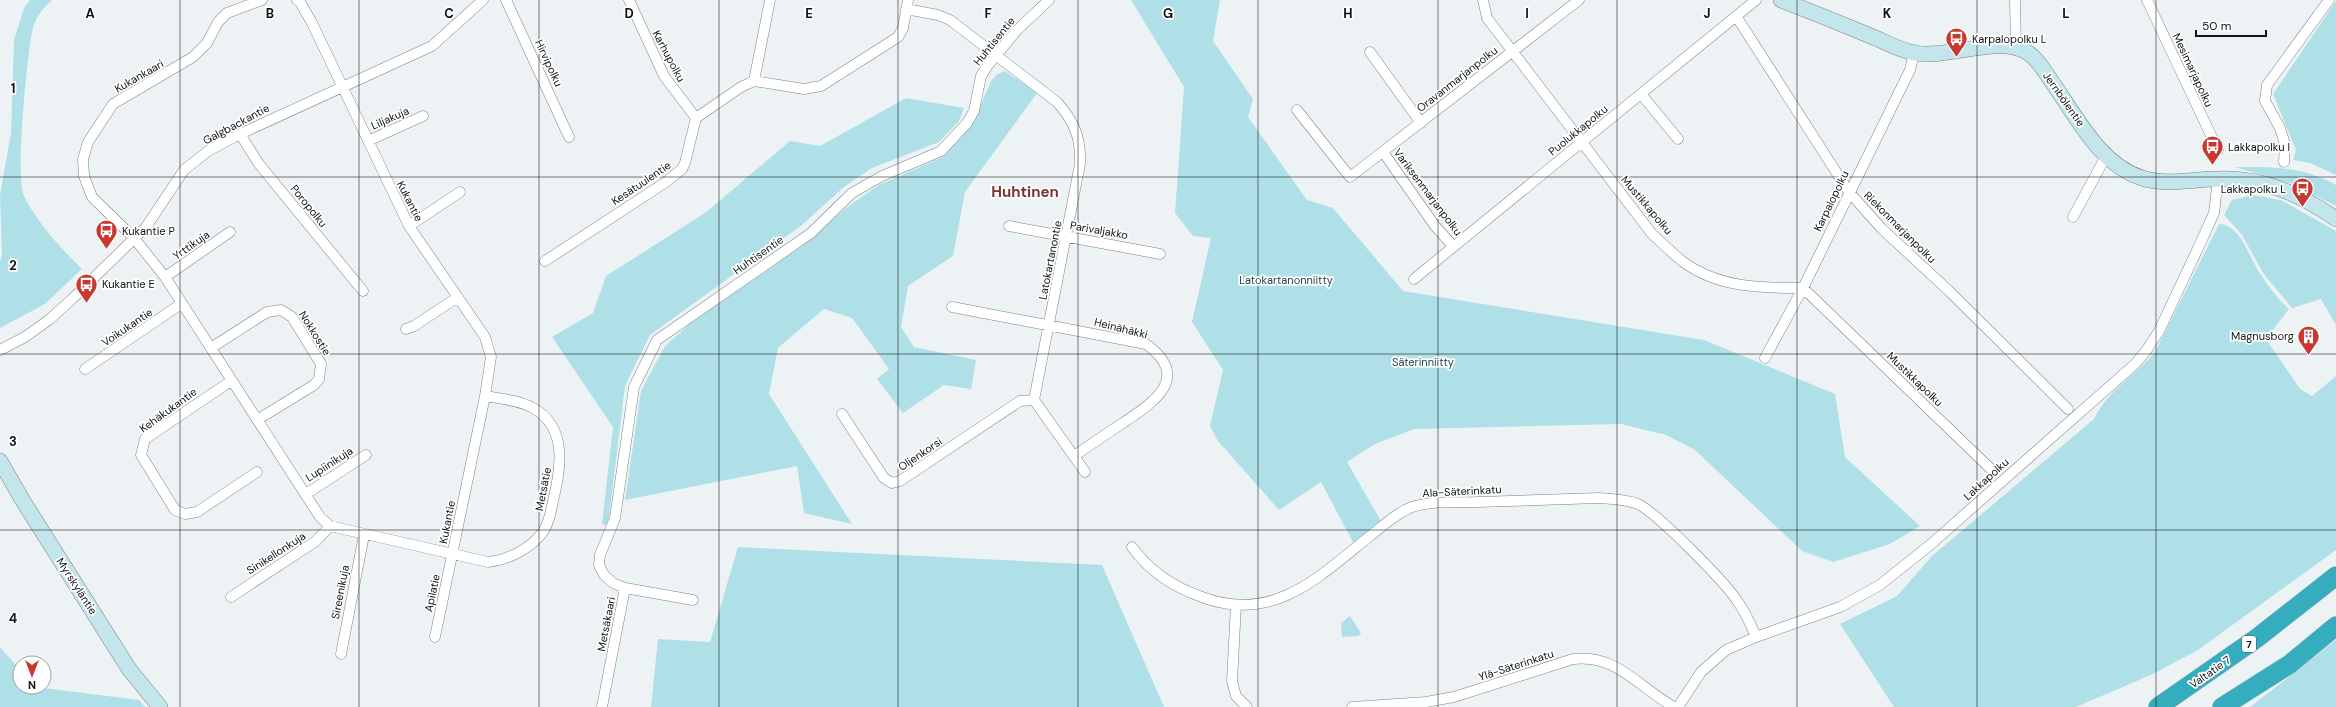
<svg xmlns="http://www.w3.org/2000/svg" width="2336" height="707" font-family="'DM Sans',sans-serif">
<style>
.green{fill:#b0e0e7}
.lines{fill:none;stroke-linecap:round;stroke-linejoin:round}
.street-casing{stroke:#7c8283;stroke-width:11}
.secondary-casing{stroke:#7c8283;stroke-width:16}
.highway-casing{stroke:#cfcfd0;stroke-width:20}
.street{stroke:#fff;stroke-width:10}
.secondary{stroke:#c3e6ec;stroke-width:15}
.highway{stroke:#36adbe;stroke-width:19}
.grid{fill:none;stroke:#0f1112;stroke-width:1;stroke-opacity:0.55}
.labels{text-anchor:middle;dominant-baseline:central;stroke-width:3.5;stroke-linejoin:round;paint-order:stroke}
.shield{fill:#fff;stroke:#575859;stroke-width:1}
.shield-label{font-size:10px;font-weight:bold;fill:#0f1112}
.poi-label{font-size:11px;fill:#0f1112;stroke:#fff;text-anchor:start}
.street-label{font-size:11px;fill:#0f1112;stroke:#fff}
.park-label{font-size:11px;fill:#1a464c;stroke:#fff}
.district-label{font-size:15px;font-weight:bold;fill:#7a342c;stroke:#fff}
.grid-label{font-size:13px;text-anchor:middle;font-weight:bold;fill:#0f1112;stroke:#fff;stroke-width:3.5;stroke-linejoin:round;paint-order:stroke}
</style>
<rect width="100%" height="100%" fill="#edf3f4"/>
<path class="green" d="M30 0H52C42 9 34 19 32 33 27 57 15 178 24 196 36 221 62 250 82 269L45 304 0 328V261L2 255 0 195 11 133 14 40 24 8Z
M1131 0H1220L1213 41 1253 99 1248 117 1307 200 1333 208 1403 291 1704 340 1835 394 1845 457 1920 526 1890 544 1833 562 1802 551 1695 450 1666 435 1621 424 1414 429 1375 444 1347 462 1381 521 1354 544 1321 482 1279 510 1218 441 1210 426 1223 370 1192 322 1211 238 1193 236 1175 213 1184 87Z
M2336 1V175L2310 163 2293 160 2296 150 2273 94Z
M1005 71 1037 93 965 192 953 256 908 286 901 327 914 347 976 360 971 389 944 385 903 413 877 379 889 369 852 318 824 309 778 348 769 394 852 524 804 513 797 466 625 500 641 391 665 346 691 323 808 242 846 208 879 185 942 157 973 123 991 81 997 74Z
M906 98 964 108 959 121 939 142 872 168 844 187 802 225 650 335 625 386 608 525 602 524 613 427 552 337 593 313 606 276 705 213 790 141 820 146Z
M2235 167C2273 167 2301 166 2336 185V206L2290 183Z
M2253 195 2281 200 2336 231V325L2321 299 2292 308 2263 273 2242 235 2224 215 2232 200Z
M2219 224C2242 225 2249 259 2261 275 2269 288 2278 299 2289 309L2266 339 2300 389 2312 396 2336 376V550L2198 650 2153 674 2076 707H1894L1840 624 1897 596 1932 556 2094 419C2107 391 2136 375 2155 352Z
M738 547 1102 565 1164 707H651L658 639 710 642Z
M1350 616 1361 633 1358 636 1342 637 1341 623Z
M2336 640V707H2250Z
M0 647 20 670V687H36L139 700 145 707H0Z"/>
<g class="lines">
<defs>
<path id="street" d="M262 0 227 13 218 22 207 43 193 57 113 104 88 142 83 159 84 176 92 197 134 238 165 277 320 517 330 526 488 562C508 560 530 549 543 532 549 523 551 512 553 501 561 469 568 427 533 408 519 400 501 399 485 396
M297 0 300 2 312 23 409 226 485 337 491 357 485 396 435 637
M506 0 569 137
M629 0 664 76 696 118
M1483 0 1487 18 1652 234C1662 243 1672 253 1682 261 1718 288 1760 288 1803 288L1994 472
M2015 0 2016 48
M2147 0 2218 150
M906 9 938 15 950 20 1057 102C1075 122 1081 139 1080 164L1034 400 1085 472
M1736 16 1849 192 1882 229 1948 290 2068 409
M1370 52 1421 123
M754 81 770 0
M1641 94 1678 139
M1297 110 1350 177 1579 0
M240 134 259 164 363 291
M368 141 423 116
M1383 152 1435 226 1453 246
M2284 162 2285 144 2280 128 2265 101 2267 85 2329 0
M2073 217 2106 156
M409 226 460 192
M1009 226 1160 254
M545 261 666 182 682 169 685 163 696 118 741 87 754 81 804 89 821 86 898 37 903 28 908 0
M165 277 230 232
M1414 279 1756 0
M952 307 1146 344C1192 378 1154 402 1123 423 1106 434 1090 445 1074 456
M406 329 414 326 458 297
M211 348 267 312 281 310 292 317 321 364 319 379 314 385 257 420
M0 350 25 337 50 319 72 299 146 227 184 170 208 151 240 134 432 46 483 0
M1765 358 1803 288 1910 70 1914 53
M85 369 181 304
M231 381 145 439 141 455 175 510 185 514 197 512 257 472
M842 414 884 478 892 483 900 481 1020 401 1034 400
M306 494 366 455
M1132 547C1150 572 1173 587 1202 597 1273 624 1319 577 1370 536 1383 526 1396 513 1412 507 1433 500 1457 503 1478 502 1518 501 1559 499 1599 498 1612 499 1626 499 1638 504 1657 513 1726 583 1738 602 1746 613 1751 625 1756 637
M231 597 316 541 330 526
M693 600 625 588 613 583 604 575 599 565 600 555 615 518 634 387 657 340 811 233 852 193 882 176 941 151 967 123 974 111 981 76 988 65 1017 30 1049 0
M1236 605 1232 681 1236 696 1247 707
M341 654 364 535
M602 707 625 588
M1352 707 1426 702 1454 697 1573 659C1617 654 1638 687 1674 707
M1678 707 1701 672 1726 650 1756 637 1840 607 1880 585 1930 545 2135 364 2146 351 2159 331 2200 244 2214 213 2218 179"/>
<path id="secondary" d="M1781 0C1812 12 1842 24 1873 37 1886 42 1901 51 1915 53 1948 59 1994 36 2025 51 2037 57 2045 72 2052 82 2076 116 2100 165 2142 178 2167 186 2192 179 2218 179 2262 177 2300 194 2336 219
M0 461 23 501 129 669 160 707"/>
<path id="highway" d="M2158 707 2257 638 2336 576
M2222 707 2290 664 2336 626"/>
</defs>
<use href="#street" class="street-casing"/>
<use href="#secondary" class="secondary-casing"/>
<use href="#highway" class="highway-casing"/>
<use href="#street" class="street"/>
<use href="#secondary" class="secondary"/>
<use href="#highway" class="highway"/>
</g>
<path class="grid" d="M180 0V707M359 0V707M539 0V707M719 0V707M898 0V707M1078 0V707M1258 0V707M1438 0V707M1617 0V707M1797 0V707M1977 0V707M2156 0V707M0 177H2336M0 354H2336M0 530H2336"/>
<defs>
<symbol id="bus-pin" viewBox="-11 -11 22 30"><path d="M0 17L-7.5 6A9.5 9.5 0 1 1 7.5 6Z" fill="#c73930" stroke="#fff"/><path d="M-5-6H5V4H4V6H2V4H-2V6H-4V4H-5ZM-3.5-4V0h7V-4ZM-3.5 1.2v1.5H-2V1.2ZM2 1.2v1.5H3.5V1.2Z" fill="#fff"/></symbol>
<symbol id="building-pin" viewBox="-11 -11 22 30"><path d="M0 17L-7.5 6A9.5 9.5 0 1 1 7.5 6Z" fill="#c73930" stroke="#fff"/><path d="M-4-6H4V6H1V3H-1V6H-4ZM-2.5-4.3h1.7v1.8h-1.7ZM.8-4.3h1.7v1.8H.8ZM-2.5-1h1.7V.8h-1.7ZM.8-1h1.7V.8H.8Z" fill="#fff"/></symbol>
</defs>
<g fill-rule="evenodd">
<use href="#bus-pin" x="1944" y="26" width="25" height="34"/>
<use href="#bus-pin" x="2200" y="134" width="25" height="34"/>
<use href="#bus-pin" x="2290" y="176" width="25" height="34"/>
<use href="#bus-pin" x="94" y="218" width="25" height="34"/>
<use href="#bus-pin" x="74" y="272" width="25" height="34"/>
<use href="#building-pin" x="2296" y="324" width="25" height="34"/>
</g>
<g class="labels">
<rect class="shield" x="2242" y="636" width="14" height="16" rx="3"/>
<g class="shield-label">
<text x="2249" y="644">7</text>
</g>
<g class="poi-label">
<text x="1972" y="39">Karpalopolku L</text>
<text x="2228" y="147">Lakkapolku I</text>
<text x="2286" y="189" text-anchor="end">Lakkapolku L</text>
<text x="122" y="231">Kukantie P</text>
<text x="102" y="284">Kukantie E</text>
<text x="2294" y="336" text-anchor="end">Magnusborg</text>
</g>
<g class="street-label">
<text transform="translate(994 41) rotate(-51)">Huhtisentie</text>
<text transform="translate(669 56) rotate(62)">Karhupolku</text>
<text transform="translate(549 63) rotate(65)">Hirvipolku</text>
<text transform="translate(2193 70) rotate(65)">Mesimarjapolku</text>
<text transform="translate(139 76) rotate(-30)">Kukankaari</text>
<text transform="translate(1457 79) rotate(-38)">Oravanmarjanpolku</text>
<text transform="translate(2064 99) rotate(55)">Jernbölentie</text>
<text transform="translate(390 118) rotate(-24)">Liljakuja</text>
<text transform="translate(236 124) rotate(-28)">Galgbackantie</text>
<text transform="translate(1578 130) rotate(-39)">Puolukkapolku</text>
<text transform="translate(641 183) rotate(-34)">Kesätuulentie</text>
<text transform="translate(1428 192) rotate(53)">Variksenmarjanpolku</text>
<text transform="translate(410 201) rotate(63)">Kukantie</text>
<text transform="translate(1831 201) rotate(-64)">Karpalopolku</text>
<text transform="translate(1647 205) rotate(50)">Mustikkapolku</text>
<text transform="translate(309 206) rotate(51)">Poropolku</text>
<text transform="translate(1900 227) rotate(45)">Riekonmarjanpolku</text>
<text transform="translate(1099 230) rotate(10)">Parivaljakko</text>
<text transform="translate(191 245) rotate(-35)">Yrttikuja</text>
<text transform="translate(758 255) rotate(-35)">Huhtisentie</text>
<text transform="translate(1050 260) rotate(-79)">Latokartanontie</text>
<text transform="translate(127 327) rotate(-34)">Voikukantie</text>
<text transform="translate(1121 328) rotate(14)">Heinähäkki</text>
<text transform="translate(315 333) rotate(58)">Nokkostie</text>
<text transform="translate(1915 379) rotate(44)">Mustikkapolku</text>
<text transform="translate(168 410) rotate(-36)">Kehäkukantie</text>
<text transform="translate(920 454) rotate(-34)">Oljenkorsi</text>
<text transform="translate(329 464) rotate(-33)">Lupiinikuja</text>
<text transform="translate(1986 479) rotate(-42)">Lakkapolku</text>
<text transform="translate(543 489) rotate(-79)">Metsätie</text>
<text transform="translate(1462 491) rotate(-3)">Ala-Säterinkatu</text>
<text transform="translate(447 522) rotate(-79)">Kukantie</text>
<text transform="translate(276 553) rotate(-33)">Sinikellonkuja</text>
<text transform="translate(77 586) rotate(57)">Myrskyläntie</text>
<text transform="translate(340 592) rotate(-79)">Sireenikuja</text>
<text transform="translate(432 593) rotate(-78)">Apilatie</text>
<text transform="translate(606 624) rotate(-79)">Metsäkaari</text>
<text transform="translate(1516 665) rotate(-18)">Ylä-Säterinkatu</text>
<text transform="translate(2210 672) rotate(-35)">Valtatie 7</text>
</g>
<g class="park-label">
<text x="1286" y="280">Latokartanonniitty</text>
<text x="1423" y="362">Säterinniitty</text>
</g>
<g class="district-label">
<text x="1025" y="192">Huhtinen</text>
</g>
</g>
<g class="grid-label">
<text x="90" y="18">A</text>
<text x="270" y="18">B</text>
<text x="449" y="18">C</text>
<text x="629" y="18">D</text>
<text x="809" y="18">E</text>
<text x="988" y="18">F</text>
<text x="1168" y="18">G</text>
<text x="1348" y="18">H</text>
<text x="1527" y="18">I</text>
<text x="1707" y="18">J</text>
<text x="1887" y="18">K</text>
<text x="2066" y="18">L</text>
<text x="13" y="93">1</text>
<text x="13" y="270">2</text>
<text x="13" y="446">3</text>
<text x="13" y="623">4</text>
</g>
<g transform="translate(32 675) rotate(180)"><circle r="19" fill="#ffffff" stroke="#9fa0a0"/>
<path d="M0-3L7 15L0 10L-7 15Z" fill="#c73930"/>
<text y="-6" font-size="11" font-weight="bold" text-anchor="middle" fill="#0f1112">N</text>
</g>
<path d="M2196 30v6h70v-6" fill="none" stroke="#0f1112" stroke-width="2"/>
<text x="2202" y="30" font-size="12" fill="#0f1112" stroke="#ffffff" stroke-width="3" paint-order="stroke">50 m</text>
</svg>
